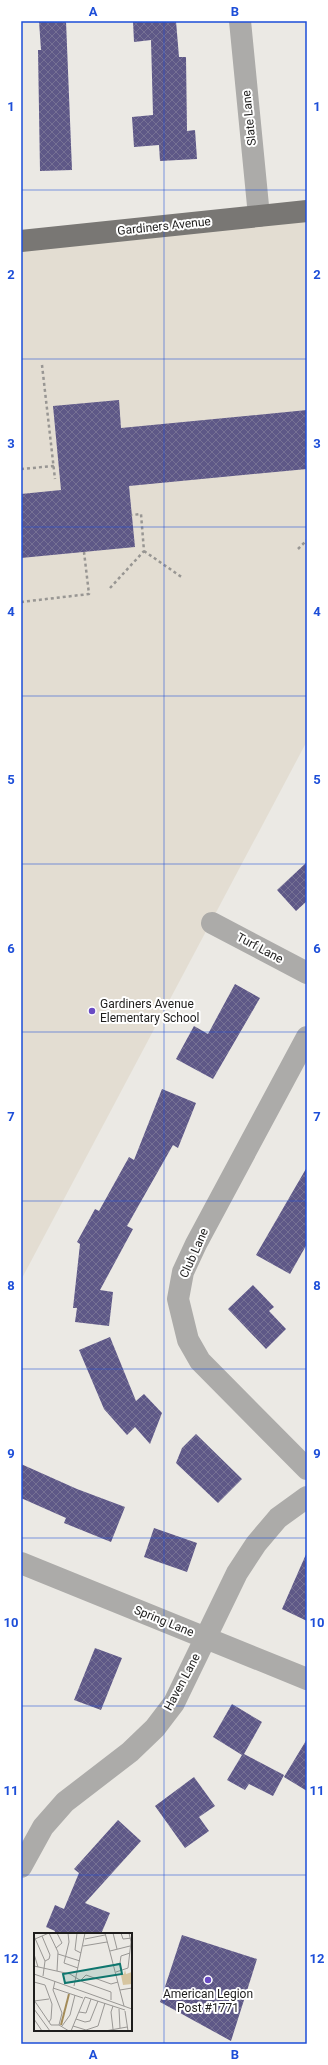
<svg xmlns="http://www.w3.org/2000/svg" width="328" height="2065" font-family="Roboto,sans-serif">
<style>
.built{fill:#e3ddd2}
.building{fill:url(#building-cross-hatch)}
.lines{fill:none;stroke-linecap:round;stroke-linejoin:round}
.path{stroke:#989693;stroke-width:2.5;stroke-dasharray:3 3;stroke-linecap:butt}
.minor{stroke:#acaba9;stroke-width:22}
.major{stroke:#797774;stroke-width:22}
.grid{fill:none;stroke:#1d4ed8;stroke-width:1;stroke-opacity:0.55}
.poi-dot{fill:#694bc4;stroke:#fff;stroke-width:1.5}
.labels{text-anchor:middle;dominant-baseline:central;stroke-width:4;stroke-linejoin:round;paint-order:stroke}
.street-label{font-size:12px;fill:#1e1d1c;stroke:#fff}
.poi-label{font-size:12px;fill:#1e1d1c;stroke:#fff;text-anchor:start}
.inset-river{fill:none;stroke:#a38b58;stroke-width:2}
.inset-road{fill:none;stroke:#999794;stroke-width:1}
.view{fill:#0f766e;fill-opacity:0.15;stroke:#0f766e;stroke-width:2}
.inset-edge{fill:none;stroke:#1e1d1c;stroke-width:2}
.neatline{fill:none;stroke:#1d4ed8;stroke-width:1.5}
.grid-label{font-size:13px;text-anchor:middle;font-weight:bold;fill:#1d4ed8}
</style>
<defs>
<pattern id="building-cross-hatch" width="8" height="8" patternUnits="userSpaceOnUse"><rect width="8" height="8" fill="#5e5887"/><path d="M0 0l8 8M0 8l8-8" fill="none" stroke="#767194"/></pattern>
</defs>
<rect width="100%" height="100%" fill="#ebe9e4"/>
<path class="built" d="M307 215V741L21 1280V244Z"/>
<path class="building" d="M39 21H66L72 170 40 171 38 50H41Z
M133 21H176L179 57H186L187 131 195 130 197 159 160 161 159 145 134 147 132 117 153 115 151 40 134 42Z
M119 400 121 428 307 410V469L129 486 135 547 21 558V494L61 490 53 406Z
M307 862V901L296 911 277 890Z
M235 984 260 998 213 1079 176 1059 194 1026 208 1034Z
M162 1089 196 1103 178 1148 173 1145 127 1226 133 1229 100 1290 113 1292 109 1326 75 1322 77 1308H73L80 1244 77 1242 95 1209 99 1211 129 1157 134 1160Z
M307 1167V1244L290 1274 256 1255Z
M253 1285 274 1307 269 1311 286 1329 266 1349 228 1309Z
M110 1337 136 1401 144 1394 162 1413 150 1444 135 1427 127 1435 104 1409 79 1350Z
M196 1434 242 1479 218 1503 176 1463 182 1448Z
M21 1464 77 1489 125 1507 111 1542 64 1523 66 1518 21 1498Z
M154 1528 197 1543 187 1572 144 1557Z
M307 1552V1621L282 1609Z
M95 1648 122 1658 101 1710 74 1700Z
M232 1704 262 1722 244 1754 284 1775 273 1796 249 1784 245 1790 227 1780 242 1755 213 1737Z
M307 1739V1791L284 1777Z
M194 1777 215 1806 199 1817 209 1831 185 1848 155 1806Z
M118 1820 141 1841 85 1903 110 1913 101 1934H63L59 1932 54 1934 55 1931 46 1927 55 1905 64 1909 79 1873 74 1869Z
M182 1935 257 1959 231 2041 160 2002Z"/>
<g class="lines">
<path class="path" d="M42 365 55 479
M21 469 54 466
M298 549 307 540
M144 551 183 578
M110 588 144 551 141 514 132 515
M21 602 89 594 84 552"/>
<path class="minor" d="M240 21 259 216
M212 923 307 973
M307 1037 196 1244 183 1272 178 1299 188 1340 200 1361 307 1469
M21 1563 307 1679
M21 1867 43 1827 65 1802 130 1752 155 1728 174 1703 237 1573 256 1544 278 1518 307 1497"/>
<path class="major" d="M21 241 307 211"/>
</g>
<path class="grid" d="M164 21V2044M21 190H307M21 359H307M21 527H307M21 696H307M21 864H307M21 1032H307M21 1201H307M21 1369H307M21 1538H307M21 1706H307M21 1875H307"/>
<g class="poi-dot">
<circle cx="92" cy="1011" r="4"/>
<circle cx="208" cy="1980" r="4"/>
</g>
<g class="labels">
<g class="street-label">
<text transform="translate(249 118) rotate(-96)">Slate Lane</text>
<text transform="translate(164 226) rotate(-6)">Gardiners Avenue</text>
<text transform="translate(260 948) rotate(28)">Turf Lane</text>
<text transform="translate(194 1253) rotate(-66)">Club Lane</text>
<text transform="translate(164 1621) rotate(22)">Spring Lane</text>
<text transform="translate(182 1682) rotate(-62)">Haven Lane</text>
</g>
<g class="poi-label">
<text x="100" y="1004">Gardiners Avenue<tspan x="100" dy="14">Elementary School</tspan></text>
<text x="208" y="1994" text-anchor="middle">American Legion<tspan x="208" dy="14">Post #1771</tspan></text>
</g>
</g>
<g transform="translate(34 1933)">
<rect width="98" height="98" fill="#ebe9e4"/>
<path d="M91 37 92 41 98 39V51L89 52 87 42 90 41Z" fill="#d6c5a0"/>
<path class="inset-river" d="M27 92 35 61"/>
<path class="inset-road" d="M15 0 24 19 23 38M34 0 35 9 30 30 44 35M43 0 41 17 47 20M71 0 90 73M79 0 83 16M87 0 89 6 98 5M0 3 11 28 9 43M8 3 16 22 15 26 11 28M1 6 15 0M51 6 71 2M49 13 73 9M22 15 28 10 23 0M76 18 96 13M0 21 4 34M24 21 46 28M80 32 86 30 87 23 96 20M0 33 36 41 49 49 77 59V67M82 39 94 35 97 9 95 0M0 41 98 76M47 47 52 42 77 51 84 49M21 48 19 57 28 80 25 92M0 49 11 52 18 71 17 86 15 89M40 53 51 0M19 55 49 65M86 57 98 55M0 67 17 92H25L35 98M0 68 15 66M79 73 77 79 79 96M0 76 16 98M85 76 86 95M91 78 94 98M45 79 52 80 57 66M0 86 8 98M42 86 51 89 56 88 64 68M28 93 36 82 41 62M39 93 52 97 64 93 71 70M37 98 51 64 91 77M71 98 93 94"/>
<path class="view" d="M86 31 88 41 31 50 29 41Z"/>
<rect width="98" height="98" class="inset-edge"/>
</g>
<rect width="328" height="2065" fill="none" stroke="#ffffff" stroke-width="44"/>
<rect x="22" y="22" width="284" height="2021" class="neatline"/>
<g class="grid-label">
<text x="93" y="16">A</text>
<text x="235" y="16">B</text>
<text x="11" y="111">1</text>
<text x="317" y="111">1</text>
<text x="11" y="279">2</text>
<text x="317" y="279">2</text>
<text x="11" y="448">3</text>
<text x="317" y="448">3</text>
<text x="11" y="616">4</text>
<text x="317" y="616">4</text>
<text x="11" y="784">5</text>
<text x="317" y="784">5</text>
<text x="11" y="953">6</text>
<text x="317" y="953">6</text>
<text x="11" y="1121">7</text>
<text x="317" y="1121">7</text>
<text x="11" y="1290">8</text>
<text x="317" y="1290">8</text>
<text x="11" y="1458">9</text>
<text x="317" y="1458">9</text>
<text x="11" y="1627">10</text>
<text x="317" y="1627">10</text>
<text x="11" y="1795">11</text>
<text x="317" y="1795">11</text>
<text x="11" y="1963">12</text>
<text x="317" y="1963">12</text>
<text x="93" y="2059">A</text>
<text x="235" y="2059">B</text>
</g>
</svg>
